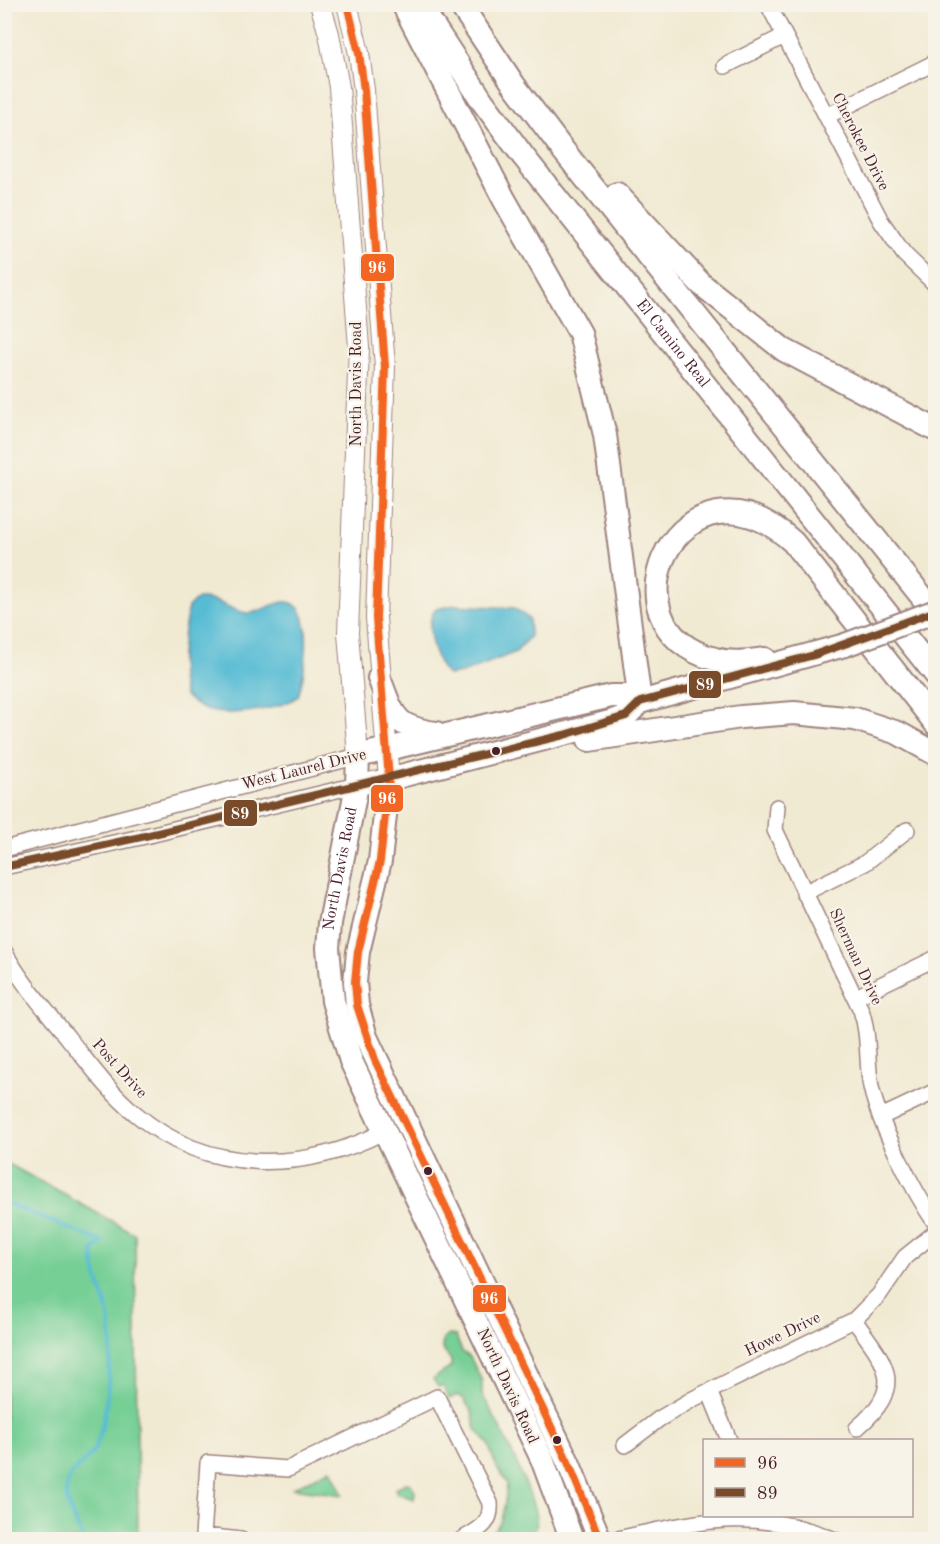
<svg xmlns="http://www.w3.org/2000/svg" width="940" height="1544" font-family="'Old Standard TT',serif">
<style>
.green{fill:#76cf95;stroke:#607760;stroke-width:1.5}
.water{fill:#56bcd4;stroke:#506e80;stroke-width:1.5}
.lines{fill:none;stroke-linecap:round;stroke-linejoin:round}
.stream{stroke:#56bcd4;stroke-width:4}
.minor-casing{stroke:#9e847f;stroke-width:18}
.major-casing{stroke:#9e847f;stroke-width:22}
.highway-casing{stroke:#9e847f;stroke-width:26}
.minor{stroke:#fff;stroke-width:15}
.major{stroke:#fff;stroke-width:20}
.highway{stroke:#fff;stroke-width:22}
.highway-bridge-casing{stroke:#9e847f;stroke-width:26;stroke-linecap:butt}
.highway-bridge{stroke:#fff;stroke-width:22}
.bus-1-casing{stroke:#f7f3e8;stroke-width:12}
.bus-2-casing{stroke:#f7f3e8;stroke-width:12}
.bus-1{stroke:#f26522;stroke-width:8}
.bus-2{stroke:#7a4b2a;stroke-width:8}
.bus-dot{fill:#4a1f2b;stroke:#f7f3e8;stroke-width:2}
.labels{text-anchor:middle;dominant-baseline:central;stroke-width:4.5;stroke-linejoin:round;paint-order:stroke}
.street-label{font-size:16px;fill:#4a1f2b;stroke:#f7f3e8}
.line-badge{stroke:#f7f3e8;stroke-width:2}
.badge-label{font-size:16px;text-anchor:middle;font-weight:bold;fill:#fff}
</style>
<rect width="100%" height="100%" fill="#f7f3e8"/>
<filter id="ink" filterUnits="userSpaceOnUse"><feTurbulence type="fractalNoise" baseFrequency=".0167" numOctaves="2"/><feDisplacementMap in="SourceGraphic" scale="12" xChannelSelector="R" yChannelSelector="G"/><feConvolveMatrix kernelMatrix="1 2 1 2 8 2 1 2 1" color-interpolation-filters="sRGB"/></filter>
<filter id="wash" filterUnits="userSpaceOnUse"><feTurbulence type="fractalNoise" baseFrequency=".008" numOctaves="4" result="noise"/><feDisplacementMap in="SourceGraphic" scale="24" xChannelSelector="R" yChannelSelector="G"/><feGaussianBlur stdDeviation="1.35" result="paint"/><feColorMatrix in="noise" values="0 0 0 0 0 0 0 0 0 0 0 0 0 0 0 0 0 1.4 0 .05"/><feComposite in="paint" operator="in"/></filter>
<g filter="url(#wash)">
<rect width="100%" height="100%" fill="#f1ead3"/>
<path class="green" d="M5 1162 135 1234 138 1539H5Z
M449 1335 456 1336 462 1352 470 1357 482 1381V1394C494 1416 542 1506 536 1528 535 1532 530 1537 528 1539H475C504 1536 505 1507 507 1483L496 1466 488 1444 476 1429 472 1412 463 1398 457 1395 449 1399 443 1386 438 1387 433 1379 451 1367V1360L442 1349 443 1339Z
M331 1469 343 1495 293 1488Z
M406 1483 411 1484 415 1492 414 1499 396 1493V1488Z"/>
<path class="water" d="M198 599C220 598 229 611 247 613 261 614 273 601 287 602 318 605 304 679 298 696 281 710 232 716 210 711 200 709 192 702 185 696 175 668 184 636 188 607Z
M455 605 514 608 529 619 530 636 516 652 462 673 448 675C434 663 423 623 436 609Z"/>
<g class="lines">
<path class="stream" d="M4 1202 102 1242 93 1251C93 1275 106 1297 110 1322 113 1340 110 1363 108 1381 107 1402 103 1429 95 1448 90 1459 78 1466 71 1475 58 1493 75 1523 84 1540"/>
</g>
</g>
<g filter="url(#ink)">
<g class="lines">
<defs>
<path id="minor" d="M768 4 881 221 904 254 936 285
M725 66 784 36
M827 116 936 62
M777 807 775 830 861 1010C870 1036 866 1061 871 1087 879 1124 914 1192 936 1224
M4 849 358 756
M4 867 141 837 357 785
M804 893 865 863 907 830
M4 951C21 983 47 1011 69 1039 90 1065 110 1093 136 1114 208 1175 303 1173 383 1132
M856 997 936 958
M881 1117 936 1091
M854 1320C886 1364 907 1385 857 1428
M709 1391 729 1440
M625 1445 659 1419 693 1399 854 1320 879 1295 905 1257 936 1232
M241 1540 203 1536 208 1463 288 1469 437 1397 490 1503C492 1525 478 1530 461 1540
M613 1540C696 1522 752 1505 835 1540"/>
<path id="major" d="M320 4 329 34 339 87 359 347 348 633 358 756
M347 4 359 53 364 90 385 367 376 618 389 779 357 785"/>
<g id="highway">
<path d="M403 4 504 199 580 333 605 435 640 702"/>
<path id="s1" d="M419 4 483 102 523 156 936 675"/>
<path d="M460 4 514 85 563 150 936 614"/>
<path d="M617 194 701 284 784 350 936 430"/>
<path d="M765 659C749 661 731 664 715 659 593 627 683 441 793 542L936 724"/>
<path d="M379 678C394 716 393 727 436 733"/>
<path d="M589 740 741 717 794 713 855 719 898 733 936 754"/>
<path id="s2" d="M572 1540 542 1459 351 1061 333 1001 328 948 330 923 357 785 358 756 611 696H627L640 702"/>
<path d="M600 1540 568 1462 366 1037 357 1005 355 982 358 952 380 861 389 779 610 722 626 716 640 702 845 645"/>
</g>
</defs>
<use href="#minor" class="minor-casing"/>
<use href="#major" class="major-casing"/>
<use href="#highway" class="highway-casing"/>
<use href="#minor" class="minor"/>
<use href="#major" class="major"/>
<use href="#highway" class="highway"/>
<defs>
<path id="highway-bridge" d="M845 645 936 611"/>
</defs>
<use href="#highway-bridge" class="highway-bridge-casing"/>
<use href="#highway-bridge" class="highway-bridge"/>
<defs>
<path id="bus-1" d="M347 4 359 53 364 90 385 367 376 618 389 779 380 861 358 952 355 982 357 1005 375 1060 568 1462 600 1540"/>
<path id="bus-2" d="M4 867 141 837 564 735 626 716 640 702 814 655 936 611"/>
</defs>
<use href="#bus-1" class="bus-1-casing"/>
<use href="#bus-2" class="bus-2-casing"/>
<use href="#bus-1" class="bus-1"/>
<use href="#bus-2" class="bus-2"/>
</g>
</g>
<g class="bus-dot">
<circle cx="496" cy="751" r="5"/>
<circle cx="428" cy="1171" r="5"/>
<circle cx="557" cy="1440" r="5"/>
</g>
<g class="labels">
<g class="street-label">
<text transform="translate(860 142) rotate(63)">Cherokee Drive</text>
<text stroke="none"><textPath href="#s1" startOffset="424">El Camino Real</textPath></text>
<text transform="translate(357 384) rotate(-90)">North Davis Road</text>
<text transform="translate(304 770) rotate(-14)">West Laurel Drive</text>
<text stroke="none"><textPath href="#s2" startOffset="724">North Davis Road</textPath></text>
<text transform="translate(855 957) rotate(65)">Sherman Drive</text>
<text transform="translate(119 1069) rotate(48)">Post Drive</text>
<text transform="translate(783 1335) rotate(-26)">Howe Drive</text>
<text transform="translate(507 1386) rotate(65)">North Davis Road</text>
</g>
</g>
<g class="line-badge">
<rect x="360" y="253" width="35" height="29" rx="6" fill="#f26522"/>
<rect x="688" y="670" width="34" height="29" rx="6" fill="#7a4b2a"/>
<rect x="370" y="784" width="34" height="29" rx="6" fill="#f26522"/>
<rect x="223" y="799" width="35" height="28" rx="6" fill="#7a4b2a"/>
<rect x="472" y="1284" width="35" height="29" rx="6" fill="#f26522"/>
</g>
<g class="badge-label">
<text x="377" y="273">96</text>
<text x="705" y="690">89</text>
<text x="387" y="804">96</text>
<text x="240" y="819">89</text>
<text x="489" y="1304">96</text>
</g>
<rect width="940" height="1544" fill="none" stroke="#f7f3e8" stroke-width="24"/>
<rect x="703" y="1439" width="210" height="78" fill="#f7f3e8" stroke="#b29e9c" stroke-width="1.5"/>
<rect x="715" y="1458" width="30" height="9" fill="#f26522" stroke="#b29e9c" stroke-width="1.5"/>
<text x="757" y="1469" font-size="18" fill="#4a1f2b">96</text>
<rect x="715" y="1488" width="30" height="9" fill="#7a4b2a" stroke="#b29e9c" stroke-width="1.5"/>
<text x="757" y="1499" font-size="18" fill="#4a1f2b">89</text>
</svg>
